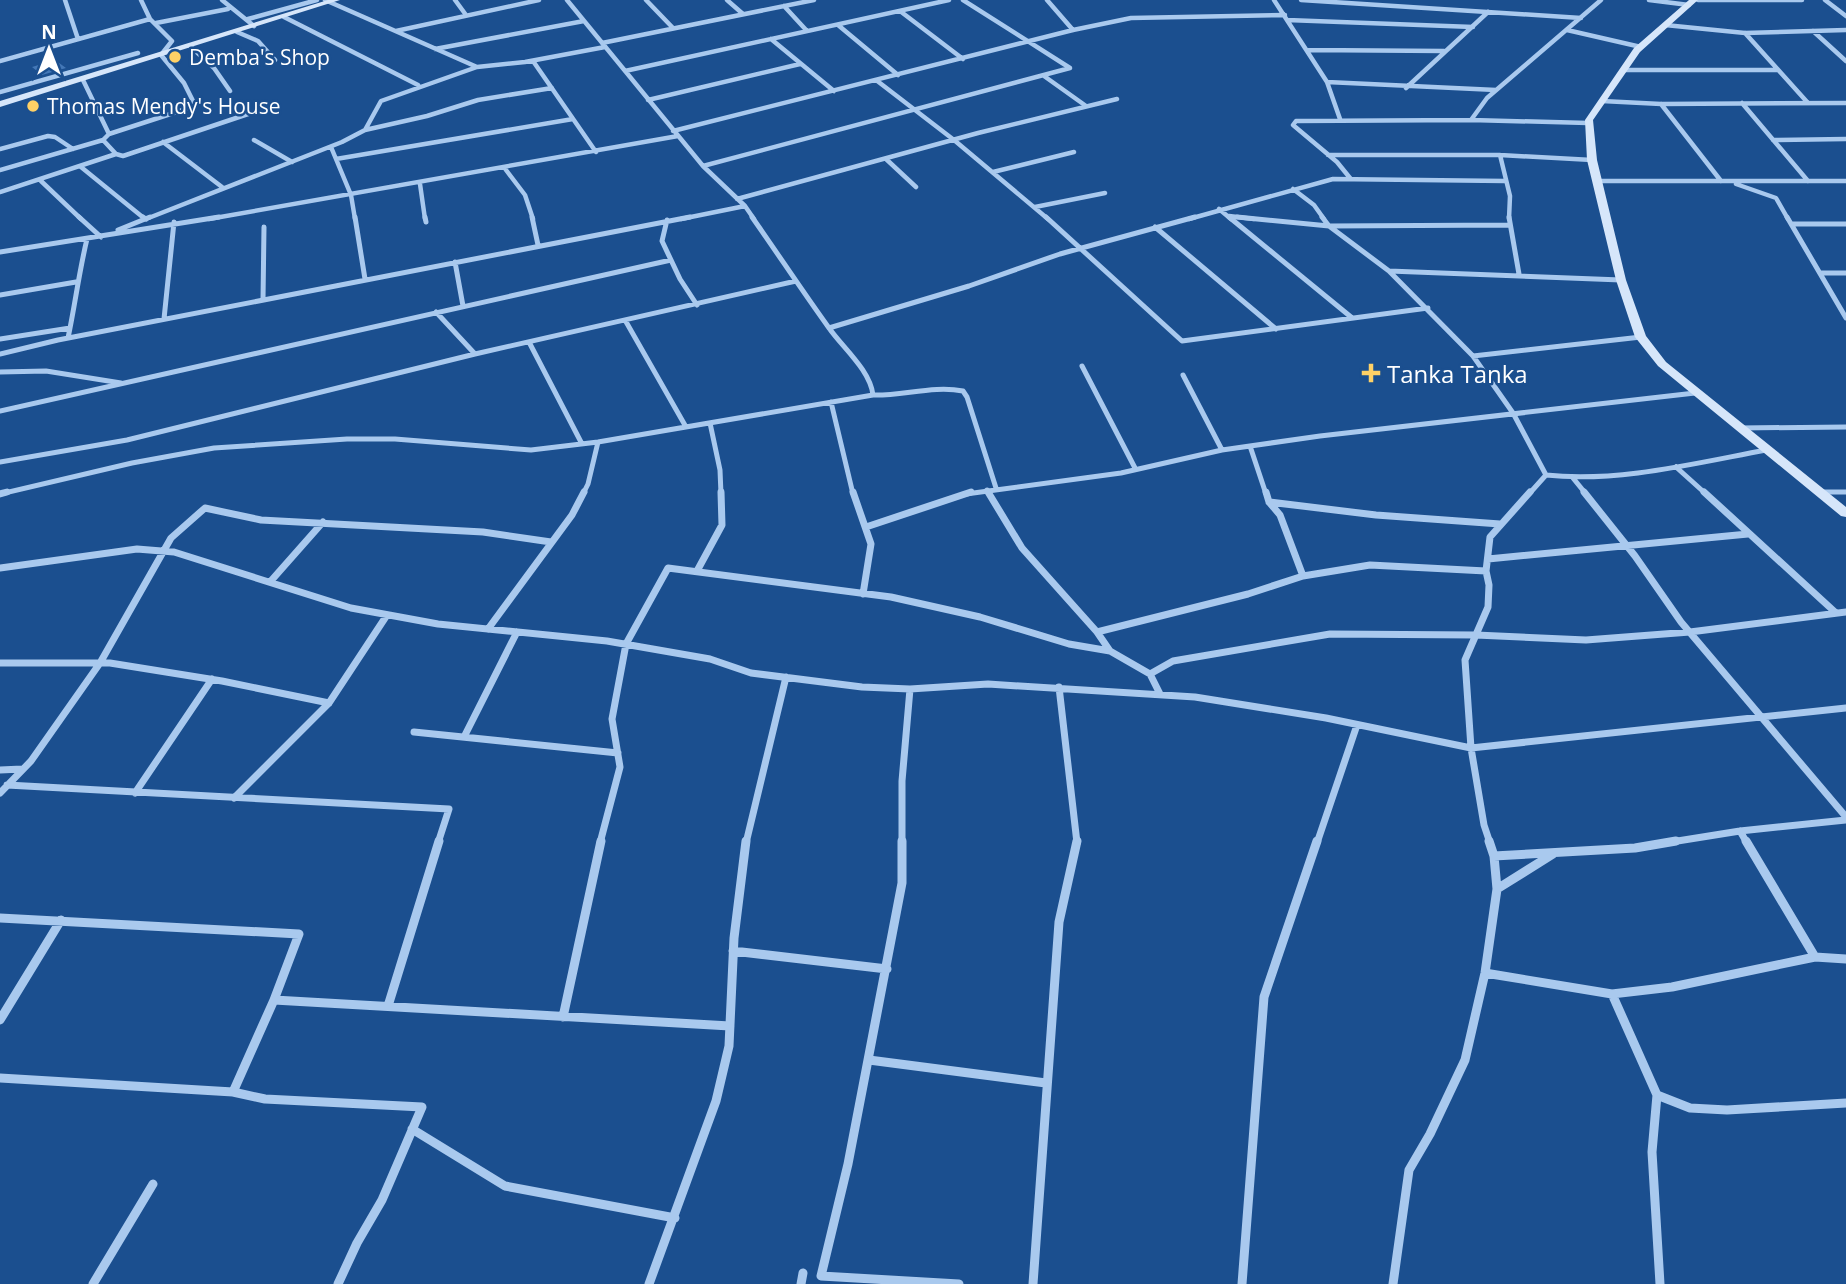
<svg xmlns="http://www.w3.org/2000/svg" width="1846" height="1284" font-family="'Open Sans',sans-serif">
<style>
.building{fill:#4478b7}
.lines{fill:none;stroke-linecap:round;stroke-linejoin:round}
.street-far3{stroke:#a9c9ee;stroke-width:4.5}
.street-far2{stroke:#a9c9ee;stroke-width:5}
.street-far1{stroke:#a9c9ee;stroke-width:7}
.street{stroke:#a9c9ee;stroke-width:9}
.secondary{fill:#d6e6fa;fill-rule:evenodd}
.poi-dot{fill:#ffd166;stroke:#1b4f8f;stroke-width:2.5}
.labels{text-anchor:middle;dominant-baseline:central;stroke-width:5;stroke-linejoin:round;paint-order:stroke}
.far-poi-label{font-size:21px;fill:#fff;stroke:#1b4f8f;text-anchor:start}
.poi-label{font-size:24px;fill:#fff;stroke:#1b4f8f;text-anchor:start}
</style>
<rect width="100%" height="100%" fill="#1b4f8f"/>
<path class="building" d="M55 60 66 68 42 75 32 67Z"/>
<g class="lines">
<path class="street-far3" d="M65 0 78 39
M222 0 254 26
M325 0 477 67 525 62 605 47
M455 0 466 15
M567 0 703 166 745 206 754 219
M646 0 673 28
M727 0 743 14
M1047 0 1073 30
M1274 0 1327 82 1340 119
M1301 0 1581 18
M1649 0 1689 5
M1698 0H1802
M1825 0 1846 16
M784 6 807 31
M900 11 963 59
M284 17 418 85
M248 19 317 0
M1287 20 1473 27
M156 23 228 9
M838 25 898 75
M1665 25 1745 33 1846 30
M1567 30 1641 47
M396 31 539 0
M1813 31 1846 61
M237 32 258 41 275 60
M1745 33 1808 103
M771 39 834 91
M602 43 814 0
M190 46 214 68 230 91
M435 49 584 21
M1307 50 1444 51
M0 61 150 19
M533 61 596 152
M1624 70H1777
M625 71 949 0
M1044 76 1086 106
M83 80 109 134
M876 80 954 140 1048 219
M1327 82 1496 90
M1406 88 1488 12
M0 92 138 53
M648 100 800 64
M1602 101 1661 104 1846 103
M1742 103 1808 181
M1661 104 1721 181
M1471 120 1487 98 1601 0
M365 130 427 116 478 100 552 88
M673 131 1073 30 1131 18 1285 15
M254 140 292 162
M1773 140 1846 139
M163 142 222 187
M331 147 351 195 355 219
M0 149 48 136 55 137 73 149
M116 154 123 156 251 113
M1328 155H1500L1592 160
M1500 155 1510 196 1509 219
M336 159 573 119
M886 159 916 187
M703 166 1070 68 963 0
M81 167 145 219
M0 170 103 140 109 134 192 107 194 103 184 83 161 55 172 41 150 19 141 0
M506 170 525 195 533 219
M993 172 1074 152
M1350 178 1337 162 1293 125 1296 121 1471 120 1588 123
M41 181 81 219
M1597 181H1846
M420 184 425 219
M1736 184 1776 198 1788 219
M1293 189 1314 205 1324 219
M0 192 116 154 103 140
M737 199 978 133 1117 99
M1035 207 1105 193
M1219 209 1231 219
M1229 216 1254 219
M146 219 342 142 365 130 381 101 477 67
M209 219 678 136
M681 219 745 206
M1189 219 1333 179 1505 181"/>
<path class="street-far2" d="M79 217 101 237
M143 217 146 219
M355 217 365 279
M425 217 426 222
M532 217 538 245
M752 217C778 254 803 292 829 328 843 348 870 370 873 395
M1046 217 1182 341 1428 308
M1229 217 1351 317
M1237 217 1329 226 1509 225
M1322 217 1329 226 1389 271 1473 356
M1509 217 1519 274
M1787 217 1846 318
M667 220 662 241 680 279 697 305
M1792 224H1846
M1155 227 1276 329
M118 230 150 217
M0 252 219 217
M455 262 463 306
M1389 271 1621 280
M1821 273H1846
M0 295 76 282
M263 300 264 227
M436 312 475 354
M164 319 174 222
M625 320 686 427
M829 328 969 286 1060 254 1195 217
M68 338C75 305 79 272 87 239
M0 339 70 328
M529 342 582 444
M0 354 58 340 690 217
M1082 366 1135 468
M0 372 46 371 121 383
M1183 375 1222 450
M831 402 853 494
M0 411 671 260
M710 423 720 470 721 494
M1739 428 1846 427
M1250 446 1266 494
M0 462 127 440 475 354 796 281
M1676 467 1706 494
M1546 475C1617 483 1696 463 1766 450
M1573 478 1586 494
M987 490 989 494
M1820 492H1846
M0 494 132 463 214 448 347 439H395L531 450 598 442 873 395C902 396 934 385 963 391L967 397 996 488
M583 494 588 484 598 442
M966 494 1121 473 1222 450 1320 436 1695 393
M1529 494 1546 475 1513 413 1473 356 1641 337"/>
<path class="street-far1" d="M853 492 871 544 863 594
M988 492 1022 548 1097 632 1110 651
M1266 492 1269 502 1280 515 1303 576
M1584 492 1635 556 1681 622 1846 817
M1704 492 1836 613
M0 494 7 492
M1269 502 1376 515 1500 524
M866 527 971 492
M1488 559 1748 534
M0 568 137 549 174 552 351 608 438 624 607 641 710 659 751 673 862 687 910 689 988 684 1195 697 1326 718 1471 748 1846 708
M697 571 722 525 721 492
M270 582 323 522
M488 629 572 515 584 492
M1097 632 1248 594 1303 576 1370 565 1486 571
M0 663H110L222 681 329 703
M1150 674 1173 661 1330 634 1476 635 1586 640 1690 632 1846 612
M1059 687 1077 843
M414 732 618 753
M464 737 517 632
M0 770 22 769
M7 785 449 809 438 843
M0 793 31 761 100 663 171 538 205 508 261 520 483 532 551 542
M135 793 212 679
M234 798 329 703 387 615
M1740 831 1747 843
M600 843 620 767 612 719 626 644 668 568 891 597 980 617 1069 644 1110 651 1150 674 1160 694
M746 843 786 677
M902 843V781L910 689
M1317 843 1357 725
M1490 843 1484 825 1471 748 1465 660 1488 607 1489 585 1486 571 1490 537 1530 492
M1665 843 1740 831 1846 820"/>
<path class="street" d="M902 841V883L848 1164 821 1276 959 1284
M1746 841 1815 957
M1494 856 1635 848 1676 841
M1497 889 1553 854
M0 918 299 934 274 1000 233 1092
M733 951 887 969
M1485 973 1612 994 1672 987 1815 957 1846 959
M1612 994 1657 1095 1652 1152 1660 1284
M274 1000 730 1026
M388 1006 439 841
M563 1017 601 841
M0 1020 61 920
M869 1060 1046 1083
M0 1078 233 1092 265 1099 422 1107 382 1200 357 1243 338 1284
M1657 1095 1690 1108 1727 1110 1846 1103
M412 1129 505 1186 675 1218
M93 1284 153 1184
M649 1284 716 1101 729 1046 734 938 746 841
M801 1284 803 1273
M1033 1284 1059 922 1077 841
M1242 1284 1264 997 1317 841
M1393 1284 1409 1170 1430 1134 1465 1060 1485 973 1497 889 1494 856 1489 841"/>
<path class="secondary" d="M328 0H340L0 107V101Z
M1689 0H1698L1640 52 1593 120 1597 160 1626 280 1646 336 1666 362 1846 507V517L1841 516 1658 366 1635 337 1616 280 1587 160 1585 120 1634 48Z"/>
</g>
<g class="poi-dot">
<circle cx="175" cy="57" r="7"/>
<circle cx="33" cy="106" r="7"/>
<path d="M1367.5 362.5h7v7h7v7h-7v7h-7v-7h-7v-7h7z"/>
</g>
<g class="labels">
<g class="far-poi-label">
<text x="189" y="57">Demba's Shop</text>
<text x="47" y="106">Thomas Mendy's House</text>
</g>
<g class="poi-label">
<text x="1387" y="373">Tanka Tanka</text>
</g>
</g>
<g transform="translate(49 49)" stroke="#1b4f8f" stroke-width="5" paint-order="stroke">
<path d="M0-5L12 26L0 18L-12 26Z" fill="#ffffff"/>
<text y="-10" font-size="19" font-weight="bold" text-anchor="middle" fill="#ffffff">N</text>
</g>
</svg>
